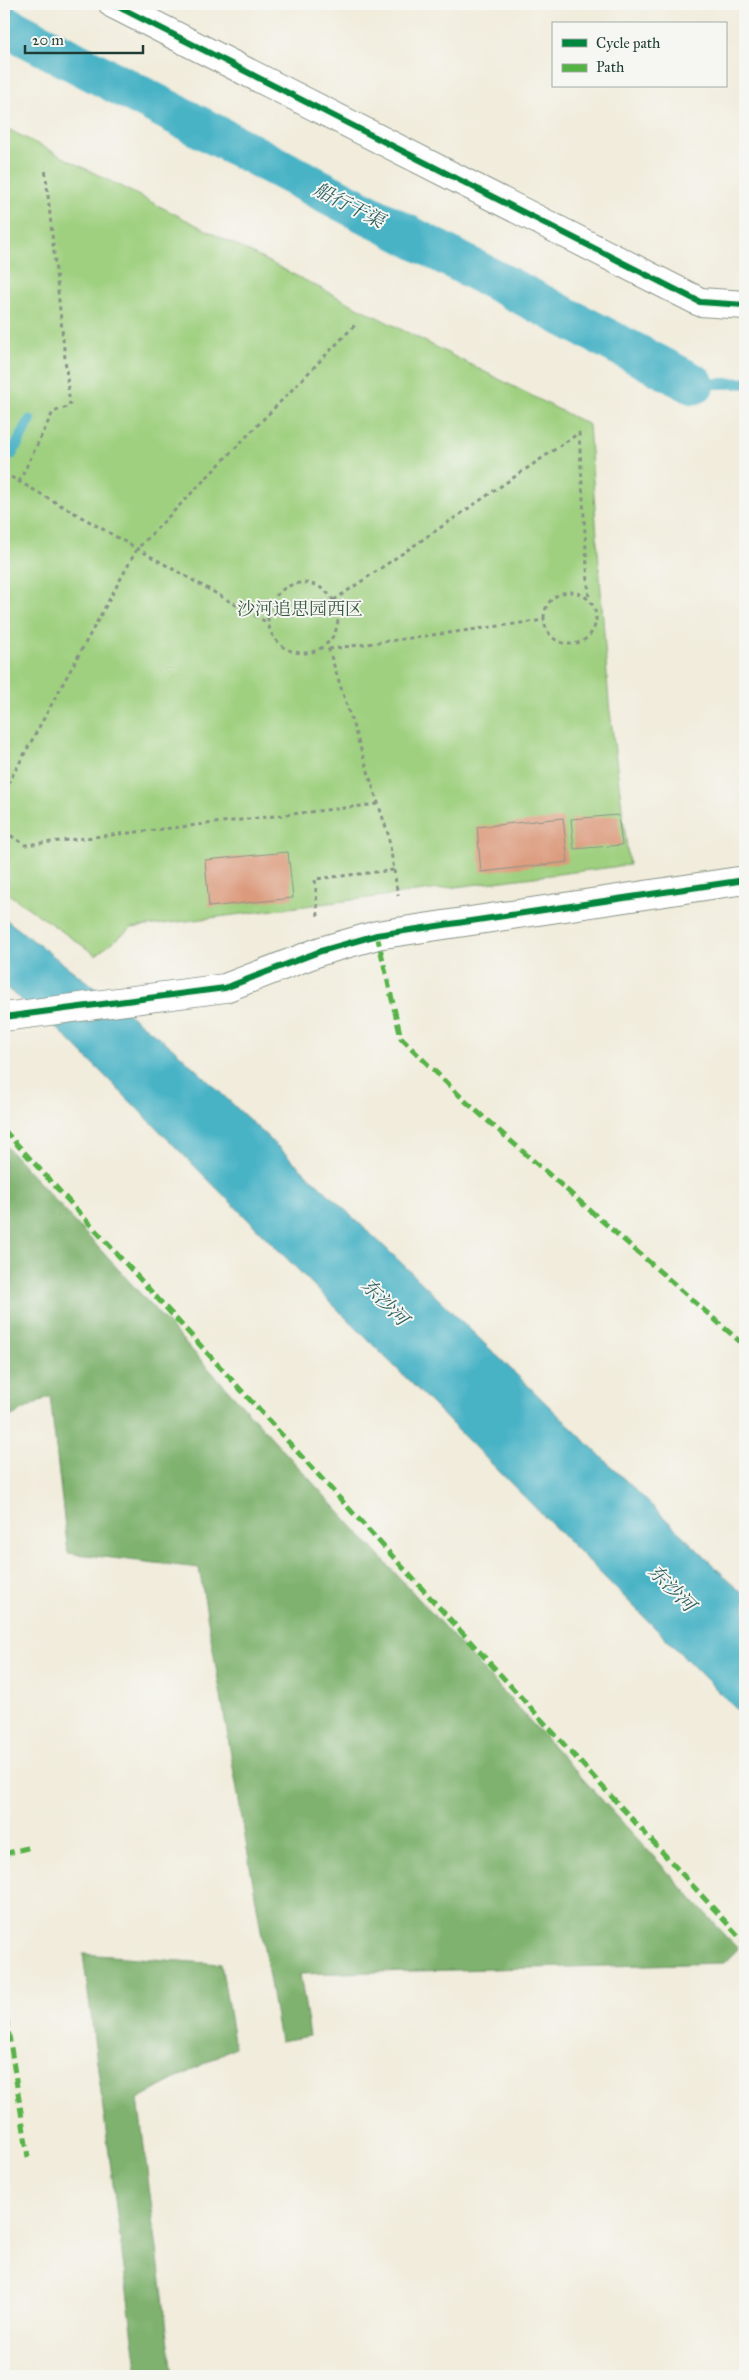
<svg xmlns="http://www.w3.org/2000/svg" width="749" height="2380" font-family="'IM FELL Great Primer','Noto Serif SC',serif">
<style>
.green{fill:#9fd07f;stroke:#5f865a}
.forest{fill:#7fb26e;stroke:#4f7851}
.water{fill:#48b3c6;stroke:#34787d}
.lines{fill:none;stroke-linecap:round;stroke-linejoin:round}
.stream{stroke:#48b3c6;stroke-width:11}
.canal{stroke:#48b3c6;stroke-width:41}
.building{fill:#db9a7c}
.minor-casing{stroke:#889488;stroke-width:30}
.path{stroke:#889488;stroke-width:3;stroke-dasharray:4 4;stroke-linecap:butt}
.minor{stroke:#fff;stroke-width:28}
.quiet{stroke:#55b346;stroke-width:5;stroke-dasharray:10 5;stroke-linecap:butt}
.cycleway-casing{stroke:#f6f6f2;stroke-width:9}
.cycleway{stroke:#00873e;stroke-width:6}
.labels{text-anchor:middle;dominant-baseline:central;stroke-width:4;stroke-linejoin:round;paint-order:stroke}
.park-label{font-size:18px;fill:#395a43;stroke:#f6f6f2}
.water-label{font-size:19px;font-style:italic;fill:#2b6060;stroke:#f6f6f2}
</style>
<rect width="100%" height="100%" fill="#f6f6f2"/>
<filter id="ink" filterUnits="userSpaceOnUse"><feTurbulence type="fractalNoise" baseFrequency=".02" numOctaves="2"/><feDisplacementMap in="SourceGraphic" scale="10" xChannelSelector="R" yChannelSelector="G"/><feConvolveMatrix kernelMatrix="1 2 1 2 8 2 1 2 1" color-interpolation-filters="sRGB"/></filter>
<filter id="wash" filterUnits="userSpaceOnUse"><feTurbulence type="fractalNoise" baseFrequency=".0096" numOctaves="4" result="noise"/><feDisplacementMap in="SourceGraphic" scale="20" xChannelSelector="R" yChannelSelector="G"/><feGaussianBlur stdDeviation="1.12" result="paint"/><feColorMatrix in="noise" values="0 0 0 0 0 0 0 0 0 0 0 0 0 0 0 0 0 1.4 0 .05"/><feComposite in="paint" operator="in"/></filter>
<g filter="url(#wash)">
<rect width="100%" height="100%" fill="#f1ecdb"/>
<path class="green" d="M4 127 589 425 609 703 629 865 131 928 96 955 4 891Z"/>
<path class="forest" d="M4 1144 738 1949 724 1963 300 1974 310 2036 280 2041 199 1568 68 1553 50 1396 4 1420Z
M83 1954 221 1964 235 2047 138 2099 173 2376H138Z"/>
<path class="water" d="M4 918 174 1049 391 1253 745 1596V1718L60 1031 4 986Z"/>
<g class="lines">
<path class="stream" d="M694 384 745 383
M12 454 30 420"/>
<path class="canal" d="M4 25 694 384"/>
</g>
<g id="blocks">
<path class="building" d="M618 815 622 845 574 849 571 819Z
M563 818 568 862 481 872 477 827Z
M288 852 293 898 209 907 205 860Z"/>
</g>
</g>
<g filter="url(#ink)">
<use href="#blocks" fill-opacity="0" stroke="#889488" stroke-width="1"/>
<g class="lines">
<defs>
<path id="minor" d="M113 4 700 302 745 305
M4 1017 225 988 321 951 377 935 745 880"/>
</defs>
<use href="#minor" class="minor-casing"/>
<path class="path" d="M4 473 268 623
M19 482 53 412 70 406 45 167
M268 618a35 35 0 1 1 70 0a35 35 0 1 1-70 0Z
M544 618a26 26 0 1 1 52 0a26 26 0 1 1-52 0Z
M334 600 579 433 589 600
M329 649 544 620
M4 791 137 549 357 323
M4 831 25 845 378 804
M394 870 398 896
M318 916 315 879 394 870 388 834 327 644"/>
<use href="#minor" class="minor"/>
<path class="quiet" d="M377 935 401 1038 464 1100 745 1346
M4 1130 745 1943
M4 1854 31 1847
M4 2003 28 2157"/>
<defs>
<path id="cycleway" d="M113 4 700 302 745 305
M4 1017 225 988 321 951 377 935 745 880"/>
</defs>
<use href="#cycleway" class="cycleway-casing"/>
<use href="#cycleway" class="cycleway"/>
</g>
</g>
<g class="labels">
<g class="park-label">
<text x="300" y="609">沙河追思园西区</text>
</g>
<g class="water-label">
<text transform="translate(349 205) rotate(27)">船行干渠</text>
<text transform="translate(385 1302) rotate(45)">东沙河</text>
<text transform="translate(672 1588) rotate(45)">东沙河</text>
</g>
</g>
<rect width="749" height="2380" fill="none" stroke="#f6f6f2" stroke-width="20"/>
<rect x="552" y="22" width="175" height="65" fill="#f6f6f2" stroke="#a0aca6"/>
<rect x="562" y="39" width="25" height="8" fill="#00873e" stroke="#a0aca6"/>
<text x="596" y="48" font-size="15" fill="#1f3d34">Cycle path</text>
<rect x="562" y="64" width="25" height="8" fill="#55b346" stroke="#a0aca6"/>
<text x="596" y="72" font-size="15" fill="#1f3d34">Path</text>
<path d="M25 45v8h118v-8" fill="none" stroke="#1f3d34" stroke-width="2.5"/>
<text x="32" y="45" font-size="15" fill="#1f3d34" stroke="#f6f6f2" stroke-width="4" paint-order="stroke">20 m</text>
</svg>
